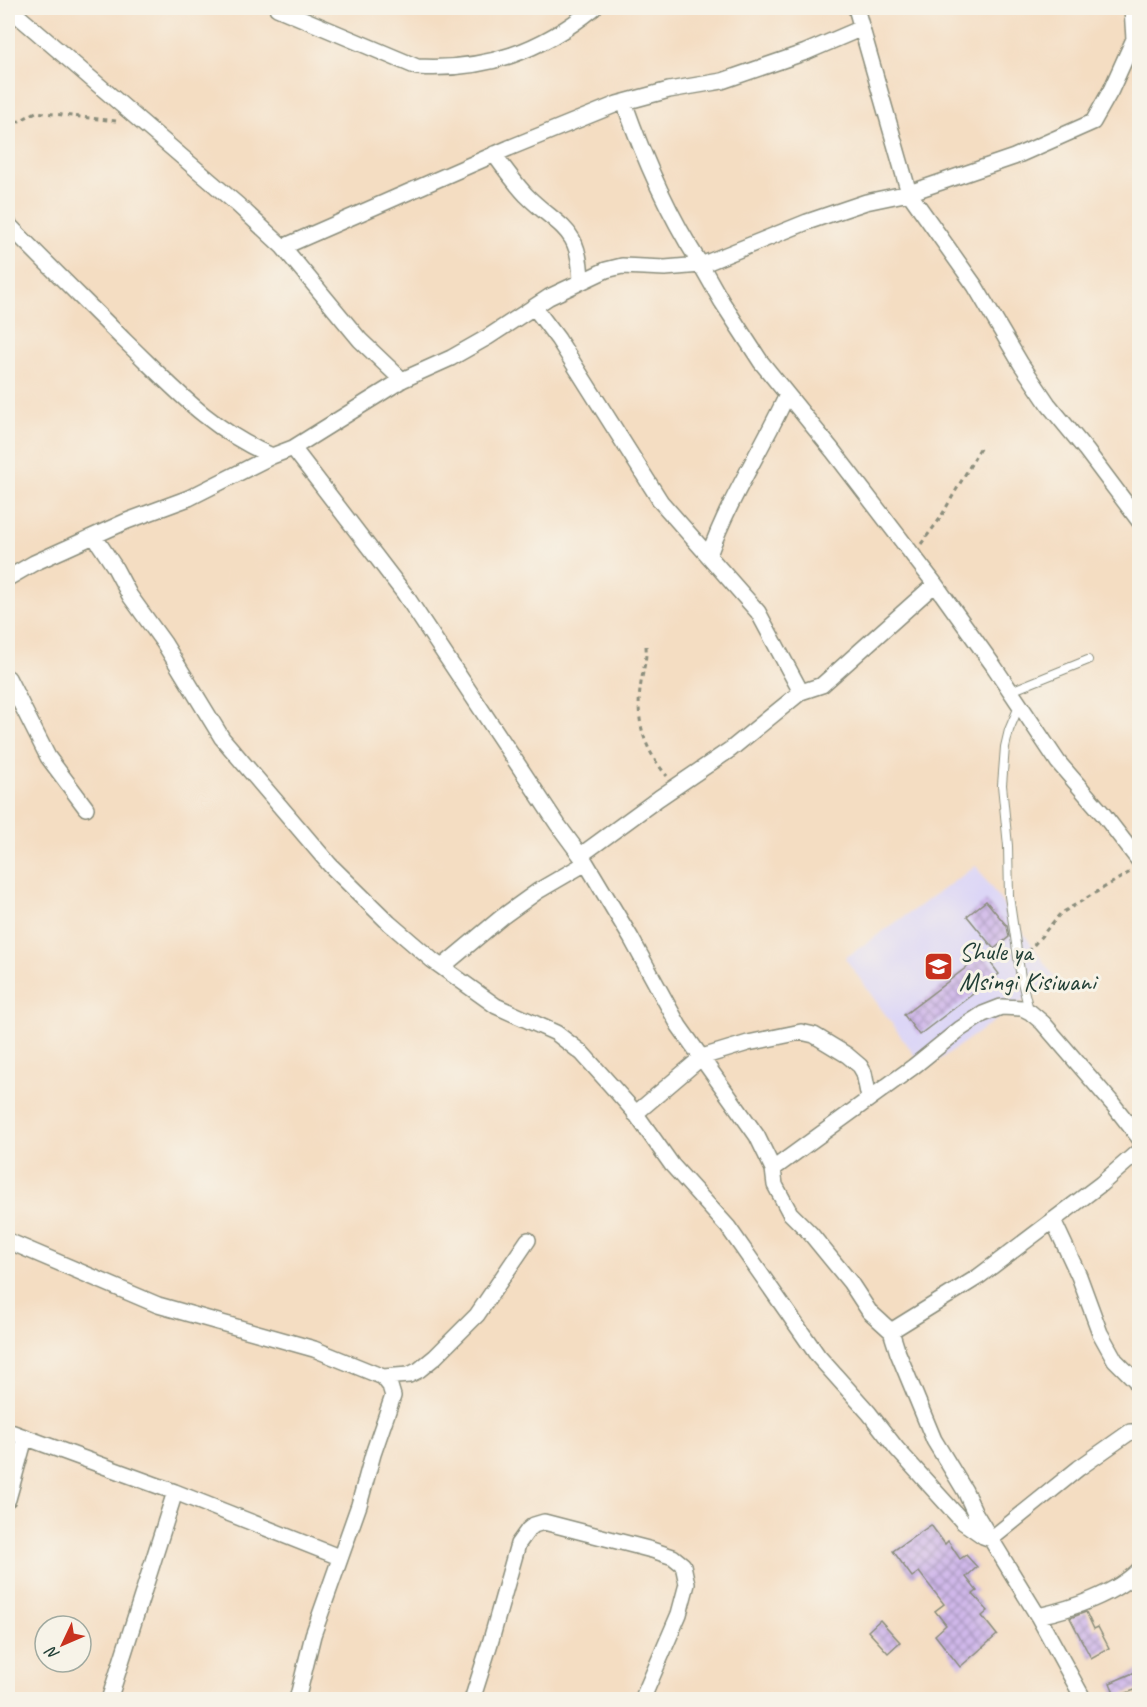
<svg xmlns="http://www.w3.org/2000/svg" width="1147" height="1707" font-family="Caveat,sans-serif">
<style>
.built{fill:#dcd6f6}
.building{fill:url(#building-cross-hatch)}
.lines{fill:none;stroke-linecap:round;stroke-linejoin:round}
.lane-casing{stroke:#8a8d7b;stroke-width:10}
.street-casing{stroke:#8a8d7b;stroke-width:18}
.path{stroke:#8a8d7b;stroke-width:3;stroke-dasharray:4.5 4.5;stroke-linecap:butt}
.lane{stroke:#fff;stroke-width:8}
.street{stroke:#fff;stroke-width:15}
.labels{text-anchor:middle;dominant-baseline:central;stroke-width:6;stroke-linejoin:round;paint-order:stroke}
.poi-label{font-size:26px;fill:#1f3d34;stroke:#f7f3e8;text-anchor:start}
</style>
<defs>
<pattern id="building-cross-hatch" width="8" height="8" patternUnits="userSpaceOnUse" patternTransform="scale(1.5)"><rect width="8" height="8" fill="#d0b8ea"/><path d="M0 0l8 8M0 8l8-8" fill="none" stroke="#a897be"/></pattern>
</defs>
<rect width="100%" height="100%" fill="#f7f3e8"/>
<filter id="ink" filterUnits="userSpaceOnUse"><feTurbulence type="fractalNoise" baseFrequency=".0167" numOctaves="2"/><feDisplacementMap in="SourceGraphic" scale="12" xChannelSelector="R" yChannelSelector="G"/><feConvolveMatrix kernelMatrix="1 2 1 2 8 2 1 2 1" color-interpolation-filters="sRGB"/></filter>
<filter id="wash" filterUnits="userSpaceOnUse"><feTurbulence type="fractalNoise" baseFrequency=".008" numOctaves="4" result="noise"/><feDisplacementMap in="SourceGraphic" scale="24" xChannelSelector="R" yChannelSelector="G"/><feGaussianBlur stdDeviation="1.35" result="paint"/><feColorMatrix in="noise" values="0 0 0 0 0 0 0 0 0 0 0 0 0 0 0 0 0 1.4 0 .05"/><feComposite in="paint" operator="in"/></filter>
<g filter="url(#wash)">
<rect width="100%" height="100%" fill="#f4ddc2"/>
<path class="built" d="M976 866 1055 978 925 1070 845 958Z"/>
<g id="blocks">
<path class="building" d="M986 901 1007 926 1009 937 994 949 967 916Z
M984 954 999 974 919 1035 904 1015Z
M931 1525 945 1544 948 1541 960 1559 966 1555 977 1567 966 1577 977 1591 973 1594 988 1611 982 1616 997 1635 960 1667 935 1635 946 1625 935 1611 944 1604 919 1572 912 1577 893 1551Z
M1086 1612 1094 1629 1098 1627 1109 1648 1091 1658 1070 1618Z
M880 1620 900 1642 888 1653 868 1631Z
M1140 1670V1688L1116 1697 1110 1683Z"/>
</g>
</g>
<g filter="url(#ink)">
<use href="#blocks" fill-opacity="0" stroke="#8a8d7b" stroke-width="1.5"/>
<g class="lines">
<defs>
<path id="lane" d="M1011 691 1088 660
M1020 704 1009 730 1005 747 1002 785 1008 846 1009 896 1021 978 1029 1010"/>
<path id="street" d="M9 8 238 205 283 247 360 340 402 380
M277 8 417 67C486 71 541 51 594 8
M856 8 909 193 975 286 1021 364 1048 404 1086 450 1140 522
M624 102C644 159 668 214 701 265L807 222 866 202 909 193 1014 157 1093 122 1111 90 1134 39 1132 8
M494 154C504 168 514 182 526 195 560 229 580 226 581 282
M8 224C46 263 86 302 125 341 173 387 209 429 272 456
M283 247 509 148 617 104 669 90 722 81 806 52 862 28
M534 307 558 339 661 502 758 612 801 692
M293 448 404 593 558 825 586 863 631 938 679 1026 757 1136 773 1169 775 1185 790 1213 810 1233 850 1282 869 1311 891 1331 898 1353 934 1440 965 1491 975 1513 1038 1616 1084 1700
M94 536 114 566 130 596 164 643 222 738 330 865 389 923 432 960 496 1006 556 1033 582 1053 633 1110 672 1165 728 1227 818 1356 869 1413 897 1449 963 1522 983 1536 991 1539 1079 1468 1130 1432H1140
M709 555C729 499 762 449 787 395
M8 578 34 563 127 521 189 498 272 456 293 448 402 380 451 358 488 337 549 297 606 270 622 266 665 268 701 265 722 302 761 362 833 451 935 584 993 665 1058 762 1103 814 1140 862
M8 678 48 757 86 808
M581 855 659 798 731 749 801 692 822 685 935 584
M442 967 502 917 538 891 586 863
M635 1114 702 1057 748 1043 801 1032 814 1035 847 1055 860 1066 864 1073 869 1098
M773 1169 913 1067 960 1029 983 1014 1001 1007 1022 1008 1030 1012 1043 1023 1112 1103 1140 1139
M1053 1220 1079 1276 1100 1333 1115 1360 1136 1381 1140 1390
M8 1241 158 1305 314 1349 383 1377 390 1386 393 1396 373 1454 359 1505 313 1635 297 1700
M891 1331 978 1277 1101 1184 1140 1150
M383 1377 409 1375 419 1370 435 1357 477 1315 528 1240
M8 1431 175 1492 339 1557
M8 1499 25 1438
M1038 1616C1071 1609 1116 1594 1140 1569
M109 1700 175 1492
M472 1700 491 1640 518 1544 528 1530 534 1525 544 1522 652 1550 673 1557 683 1565 687 1584 679 1614 642 1700"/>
</defs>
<use href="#lane" class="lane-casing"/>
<use href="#street" class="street-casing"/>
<path class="path" d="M8 127 36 112 116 121
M921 544 939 520 982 445
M646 646C647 659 643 670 641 683 635 719 643 748 667 776
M1028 952 1060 914 1130 872"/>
<use href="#lane" class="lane"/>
<use href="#street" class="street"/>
</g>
</g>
<defs>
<symbol id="school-square" viewBox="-11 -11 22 22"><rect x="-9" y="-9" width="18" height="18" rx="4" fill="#c8321e" stroke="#f7f3e8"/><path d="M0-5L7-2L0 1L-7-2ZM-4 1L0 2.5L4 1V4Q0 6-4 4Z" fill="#fff"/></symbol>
</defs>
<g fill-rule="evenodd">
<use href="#school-square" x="922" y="950" width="33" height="33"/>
</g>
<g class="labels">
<g class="poi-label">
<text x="959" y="951">Shule ya<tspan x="959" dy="30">Msingi Kisiwani</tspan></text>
</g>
</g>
<rect width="1147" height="1707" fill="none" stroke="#f7f3e8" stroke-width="30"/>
<g transform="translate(63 1644) rotate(226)"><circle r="28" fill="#f7f3e8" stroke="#a1aaa0" stroke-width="1.5"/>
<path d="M0-4.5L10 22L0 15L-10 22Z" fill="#c8321e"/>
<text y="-9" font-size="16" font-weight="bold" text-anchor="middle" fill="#1f3d34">N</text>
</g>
</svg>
